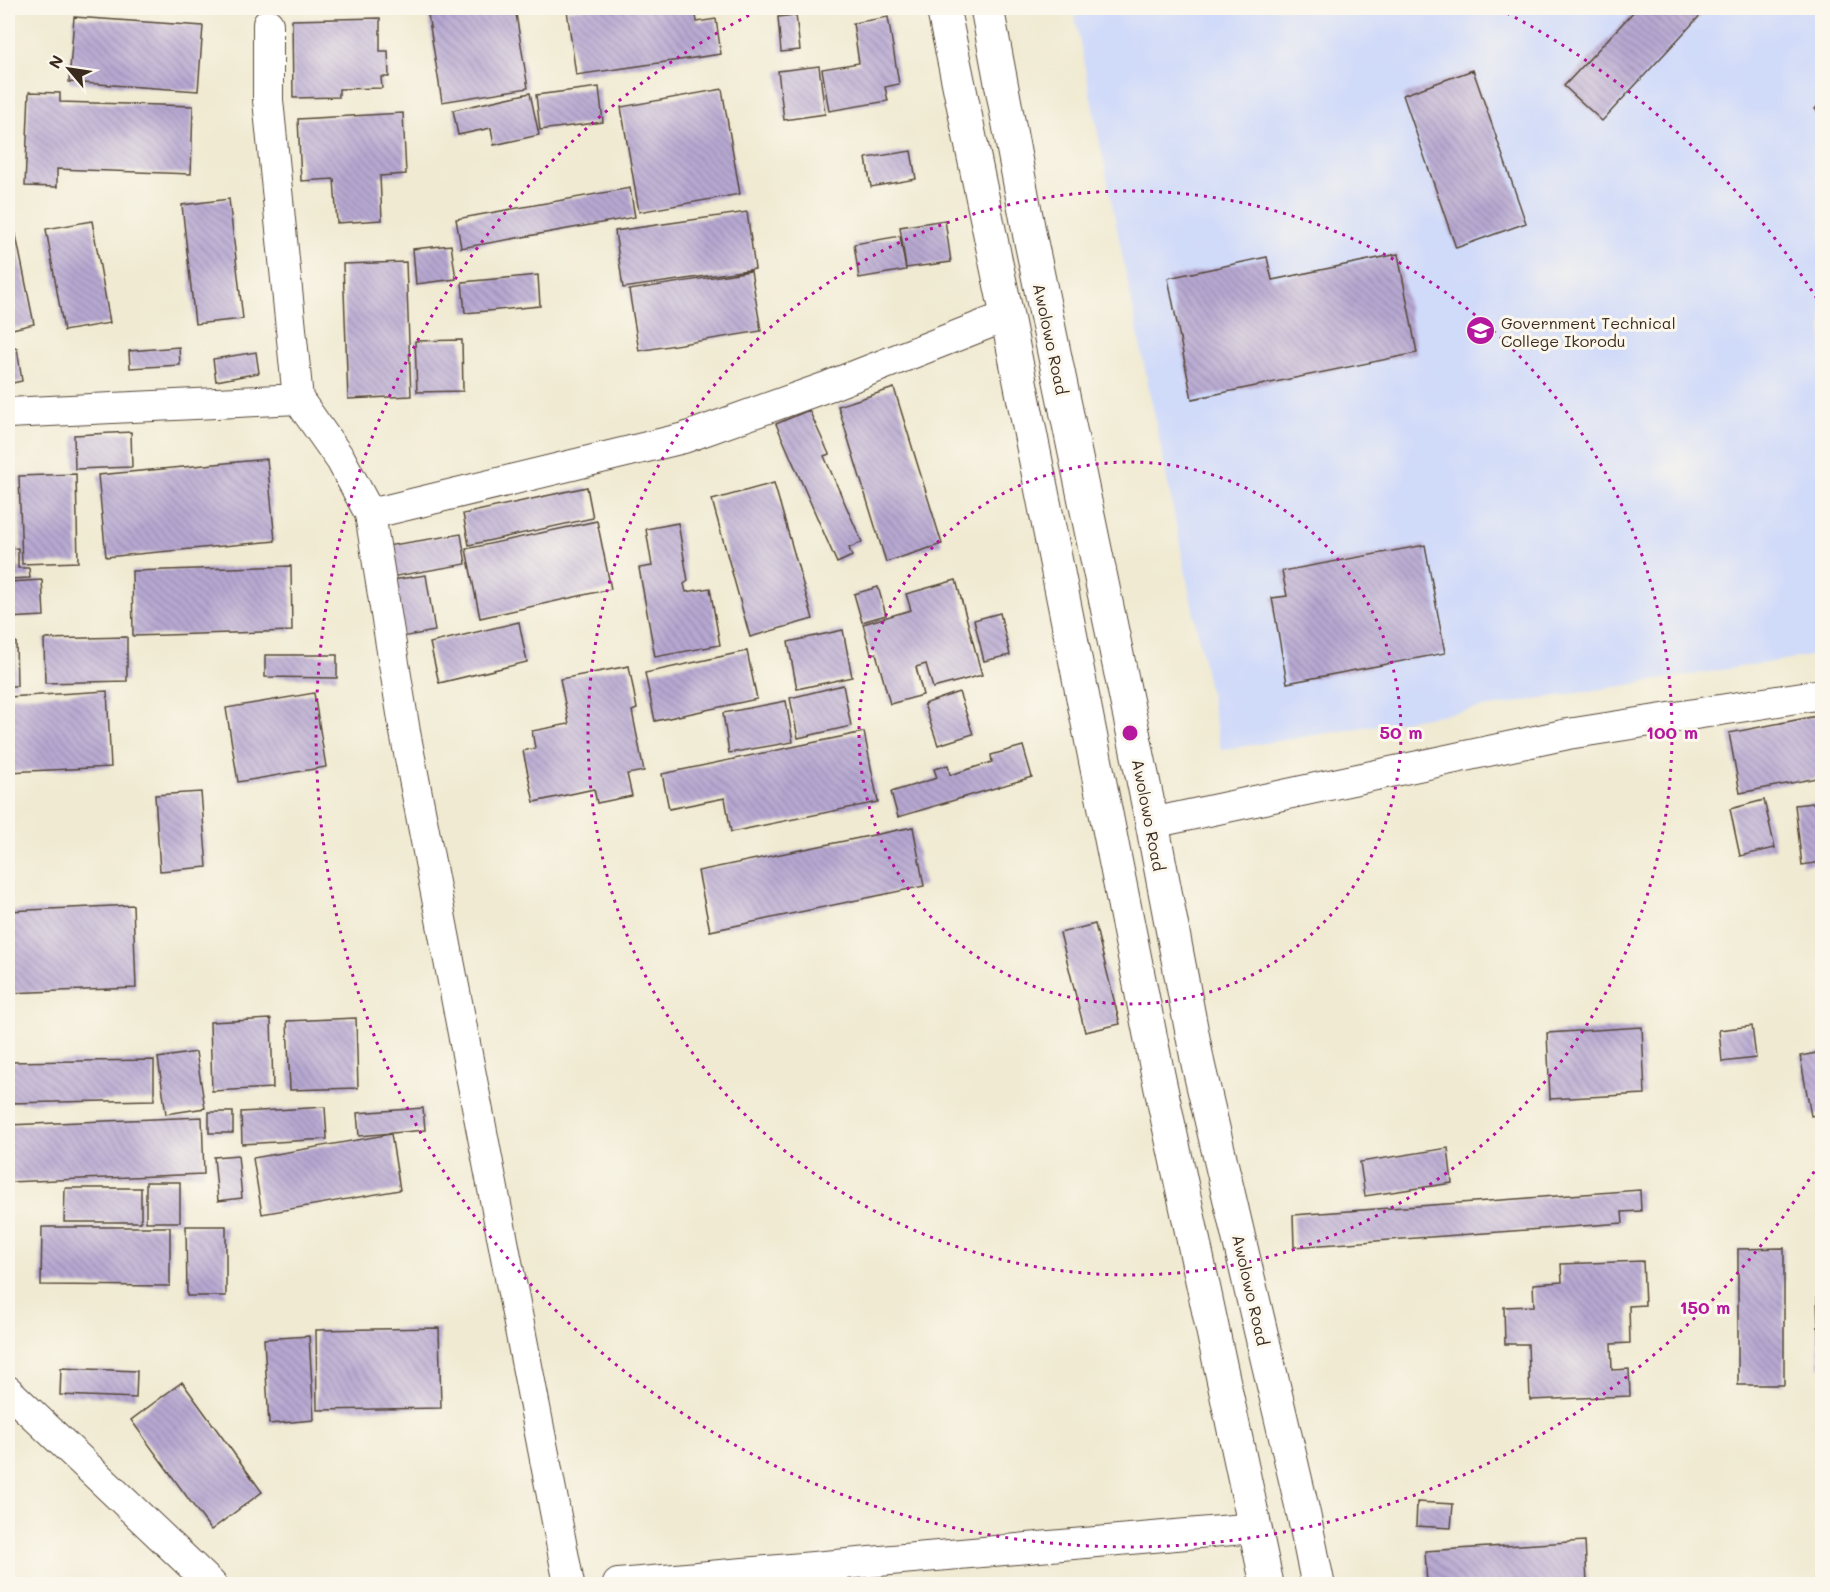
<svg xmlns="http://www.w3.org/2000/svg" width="1830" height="1592" font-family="Mali,sans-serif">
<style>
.built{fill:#d0daf9}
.building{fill:url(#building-back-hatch)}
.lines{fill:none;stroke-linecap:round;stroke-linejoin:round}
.minor-casing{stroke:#564739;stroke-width:32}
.secondary-casing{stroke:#564739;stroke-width:35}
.minor{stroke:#fff;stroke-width:30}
.secondary{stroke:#fff;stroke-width:33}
.ring{fill:none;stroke:#b5179e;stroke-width:3;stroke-dasharray:3 6}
.labels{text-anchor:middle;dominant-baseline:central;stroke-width:6;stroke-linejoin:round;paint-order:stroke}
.poi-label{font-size:16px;fill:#3b2a1e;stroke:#fbf7ec;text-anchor:start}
.street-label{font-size:16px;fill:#3b2a1e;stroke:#fbf7ec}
.centre{fill:#b5179e;stroke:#fbf7ec;stroke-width:3}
.ring-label{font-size:18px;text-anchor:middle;font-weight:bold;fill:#b5179e;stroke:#fbf7ec;stroke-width:6;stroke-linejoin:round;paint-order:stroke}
</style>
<defs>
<pattern id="building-back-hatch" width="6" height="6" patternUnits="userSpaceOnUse" patternTransform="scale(1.5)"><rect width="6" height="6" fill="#b7a8d2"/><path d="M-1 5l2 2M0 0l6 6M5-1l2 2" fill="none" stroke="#9689aa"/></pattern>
</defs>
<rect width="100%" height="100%" fill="#fbf7ec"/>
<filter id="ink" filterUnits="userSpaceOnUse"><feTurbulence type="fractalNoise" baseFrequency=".0167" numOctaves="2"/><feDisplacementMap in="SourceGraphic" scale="12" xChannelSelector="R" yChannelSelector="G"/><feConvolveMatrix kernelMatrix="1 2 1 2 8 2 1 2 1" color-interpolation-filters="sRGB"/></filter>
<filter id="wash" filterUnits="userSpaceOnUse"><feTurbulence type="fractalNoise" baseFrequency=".008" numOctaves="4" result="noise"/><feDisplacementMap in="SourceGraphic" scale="24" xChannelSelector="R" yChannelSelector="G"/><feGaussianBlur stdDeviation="1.35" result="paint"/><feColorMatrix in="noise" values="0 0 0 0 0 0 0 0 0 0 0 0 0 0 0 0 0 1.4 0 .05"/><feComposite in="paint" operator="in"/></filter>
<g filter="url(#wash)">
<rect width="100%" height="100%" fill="#f0ead2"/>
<path class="built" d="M1073 8H1822V654L1221 750Z"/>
<g id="blocks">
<path class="building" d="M427 8H515L528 88 442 102Z
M581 8H695L697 22 716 19 721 54 576 75 567 10Z
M1637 8H1707L1602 121 1564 86Z
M796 15 800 50 781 52 778 17Z
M74 17 203 26 198 91 69 82Z
M888 17 899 84 885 87 888 101 829 111 822 69 859 63 853 23Z
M380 18V51H388L389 77H381L382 88 339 89V97L293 98 292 20Z
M819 66 825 114 784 120 778 71Z
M1473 70 1526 223 1456 248 1403 95Z
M599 87 603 122 540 130 536 95Z
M722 89 740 194 639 212 621 107Z
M29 92 60 93V102L193 106 191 174 57 169V187L25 186Z
M530 93 539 135 494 145 491 128 458 135 453 110Z
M1822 101V116L1815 109Z
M403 113 406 174 380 176 382 220 337 223 334 179 301 181 298 119Z
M911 151 916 179 871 187 866 158Z
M630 188 635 217 461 248 456 219Z
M8 196 34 324 8 330Z
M229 199 243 319 195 324 182 205Z
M747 212 755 269 623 288 615 231Z
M945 220 951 262 906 268 900 227Z
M92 221 110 323 64 331 46 229Z
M900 236 906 270 859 278 854 244Z
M451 245 456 279 416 284 413 249Z
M1398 254 1417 353 1192 399 1168 278 1267 257 1272 280Z
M406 262 411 396 348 399 343 264Z
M751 271 761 331 639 351 629 290Z
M538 275 540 306 465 313 462 282Z
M462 340 463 391 417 392 415 341Z
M179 347 180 365 130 368 129 351Z
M17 348 22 381 8 384V349Z
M256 352 259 373 216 381 213 359Z
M894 388 942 544 886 562 838 406Z
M809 410 829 454 824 456 862 542 849 548 852 556 837 563 776 424Z
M131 432 132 467 75 469 74 435Z
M267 459 275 541 106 557 98 475Z
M76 474 78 562 22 564 19 476Z
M774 483 813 619 750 637 712 500Z
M587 487 593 518 469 545 463 514Z
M597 521 611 589 480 618 466 549Z
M678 523 688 581 684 584 686 592 710 588 720 645 655 657 639 568 652 566 646 529Z
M461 534 466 564 391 577 386 546Z
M1425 545 1445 653 1287 683 1272 598 1287 596 1282 571Z
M18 548V568H29L30 578 8 579V549Z
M291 566 292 631 133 636 132 571Z
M426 575 435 631 402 637 392 580Z
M42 580 44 616 8 618V582Z
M956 580 982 675 933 688 926 664 916 667 923 695 890 704 876 653 871 654 863 624 911 610 906 594Z
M878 587 886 615 862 622 854 594Z
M1000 613 1010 655 984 661 974 620Z
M519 622 527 662 439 683 430 643Z
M843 630 852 677 797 689 788 642Z
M127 637V681L45 683 44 639Z
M8 642H16L17 686H8Z
M747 651 757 699 655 721 645 673Z
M265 655H337V678L265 677Z
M629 666 637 709 632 711 644 771 627 774 632 796 597 803 594 789 534 802 523 751 535 748 532 731 569 724 560 679Z
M843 685 851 726 798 738 790 698Z
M107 691 111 767 8 772V697Z
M959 692 973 734 938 745 924 704Z
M314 693 326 767 238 782 226 708Z
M786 701 793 742 729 753 723 713Z
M1822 715V777L1740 793 1729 733Z
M864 732 878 802 731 832 725 798 669 809 662 774Z
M1023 746 1032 777 898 817 891 792 937 778 934 769 948 765 950 775 992 762 991 755Z
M201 792 207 867 160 871 155 795Z
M1764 800 1775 848 1740 856 1730 809Z
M1822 802V862L1802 865 1795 805Z
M913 827 924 886 710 931 698 871Z
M133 905 136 988 8 993V911Z
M1095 924 1120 1024 1085 1032 1060 933Z
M356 1018 358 1088 290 1090 287 1021Z
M271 1019 273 1088 212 1091 210 1022Z
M1752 1026 1756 1058 1722 1062 1719 1030Z
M1642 1027 1645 1094 1550 1099 1547 1033Z
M196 1052 205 1108 166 1114 158 1058Z
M1822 1052V1114L1811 1116 1800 1056Z
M154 1060V1100L8 1103V1062Z
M325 1107 327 1139 242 1144 241 1112Z
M423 1108 425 1130 359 1136 357 1113Z
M209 1112H233V1133H209Z
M202 1117 204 1174 8 1182V1125Z
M391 1134 400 1190 262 1214 253 1158Z
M1448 1148 1452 1183 1365 1196 1360 1162Z
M238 1155 242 1198 218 1201 214 1157Z
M146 1182H180V1222H146Z
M65 1188H141V1222H64Z
M1640 1190 1641 1211 1622 1212 1623 1223 1294 1247 1293 1215Z
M186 1226H226V1296H187Z
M42 1227H170V1286L41 1285Z
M1784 1248V1385H1738V1249Z
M1643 1261 1645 1305 1629 1306 1630 1343 1611 1344 1612 1370 1629 1369 1630 1396 1530 1400 1528 1344H1505L1504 1307 1534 1306 1533 1284 1562 1282 1561 1264Z
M1817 1292H1822V1367H1819Z
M439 1328 441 1408 317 1410 316 1330Z
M309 1336 314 1420 269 1424 264 1339Z
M61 1368 137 1371 136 1398 60 1395Z
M182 1382 262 1492 211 1530 131 1420Z
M1417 1502 1453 1504 1451 1528 1416 1526Z
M1585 1541 1587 1584H1427L1425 1551Z
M1821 1557H1822V1584H1819Z"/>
</g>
</g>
<g filter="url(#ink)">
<use href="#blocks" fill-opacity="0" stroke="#564739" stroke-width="1.5"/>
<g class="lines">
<defs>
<path id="minor" d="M268 24V100L298 399 341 460 370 514 405 732 569 1584
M8 413 298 399
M370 514 684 438 829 386 1007 316
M1152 823 1568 734 1822 694
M8 1391 211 1584
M618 1584 1255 1528"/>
<path id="secondary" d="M943 8 1007 316 1157 1070 1267 1584
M987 8 1030 237 1152 823 1198 1064 1304 1516 1318 1584"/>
</defs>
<use href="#minor" class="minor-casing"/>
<use href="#secondary" class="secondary-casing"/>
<use href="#minor" class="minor"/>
<use href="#secondary" class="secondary"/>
</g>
</g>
<g class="ring">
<circle cx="1130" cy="733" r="271"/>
<circle cx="1130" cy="733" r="542"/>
<path d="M1819 1164A813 813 0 1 1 761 9M1499 9A813 813 0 0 1 1819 302"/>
</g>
<defs>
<symbol id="school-disc" viewBox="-11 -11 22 22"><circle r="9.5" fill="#b5179e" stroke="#fbf7ec"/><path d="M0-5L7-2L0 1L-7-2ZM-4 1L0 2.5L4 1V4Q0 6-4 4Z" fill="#fff"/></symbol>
</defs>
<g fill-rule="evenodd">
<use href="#school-disc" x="1464" y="314" width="33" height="33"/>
</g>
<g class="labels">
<g class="poi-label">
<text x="1501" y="322">Government Technical<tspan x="1501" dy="18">College Ikorodu</tspan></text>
</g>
<g class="street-label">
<text transform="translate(1051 339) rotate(78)">Awolowo Road</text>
<text transform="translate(1149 815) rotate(79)">Awolowo Road</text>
<text transform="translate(1251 1290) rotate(77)">Awolowo Road</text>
</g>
</g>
<circle cx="1130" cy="733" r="9" class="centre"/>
<g class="ring-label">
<text x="1401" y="739">50 m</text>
<text x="1672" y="739">100 m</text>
<text x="1705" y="1314">150 m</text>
</g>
<rect width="1830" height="1592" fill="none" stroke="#fbf7ec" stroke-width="30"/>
<g transform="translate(69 69) rotate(299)" stroke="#fbf7ec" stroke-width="4.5" paint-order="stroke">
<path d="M0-4.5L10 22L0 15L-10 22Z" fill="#3b2a1e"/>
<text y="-9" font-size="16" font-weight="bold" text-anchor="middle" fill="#3b2a1e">N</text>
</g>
</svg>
